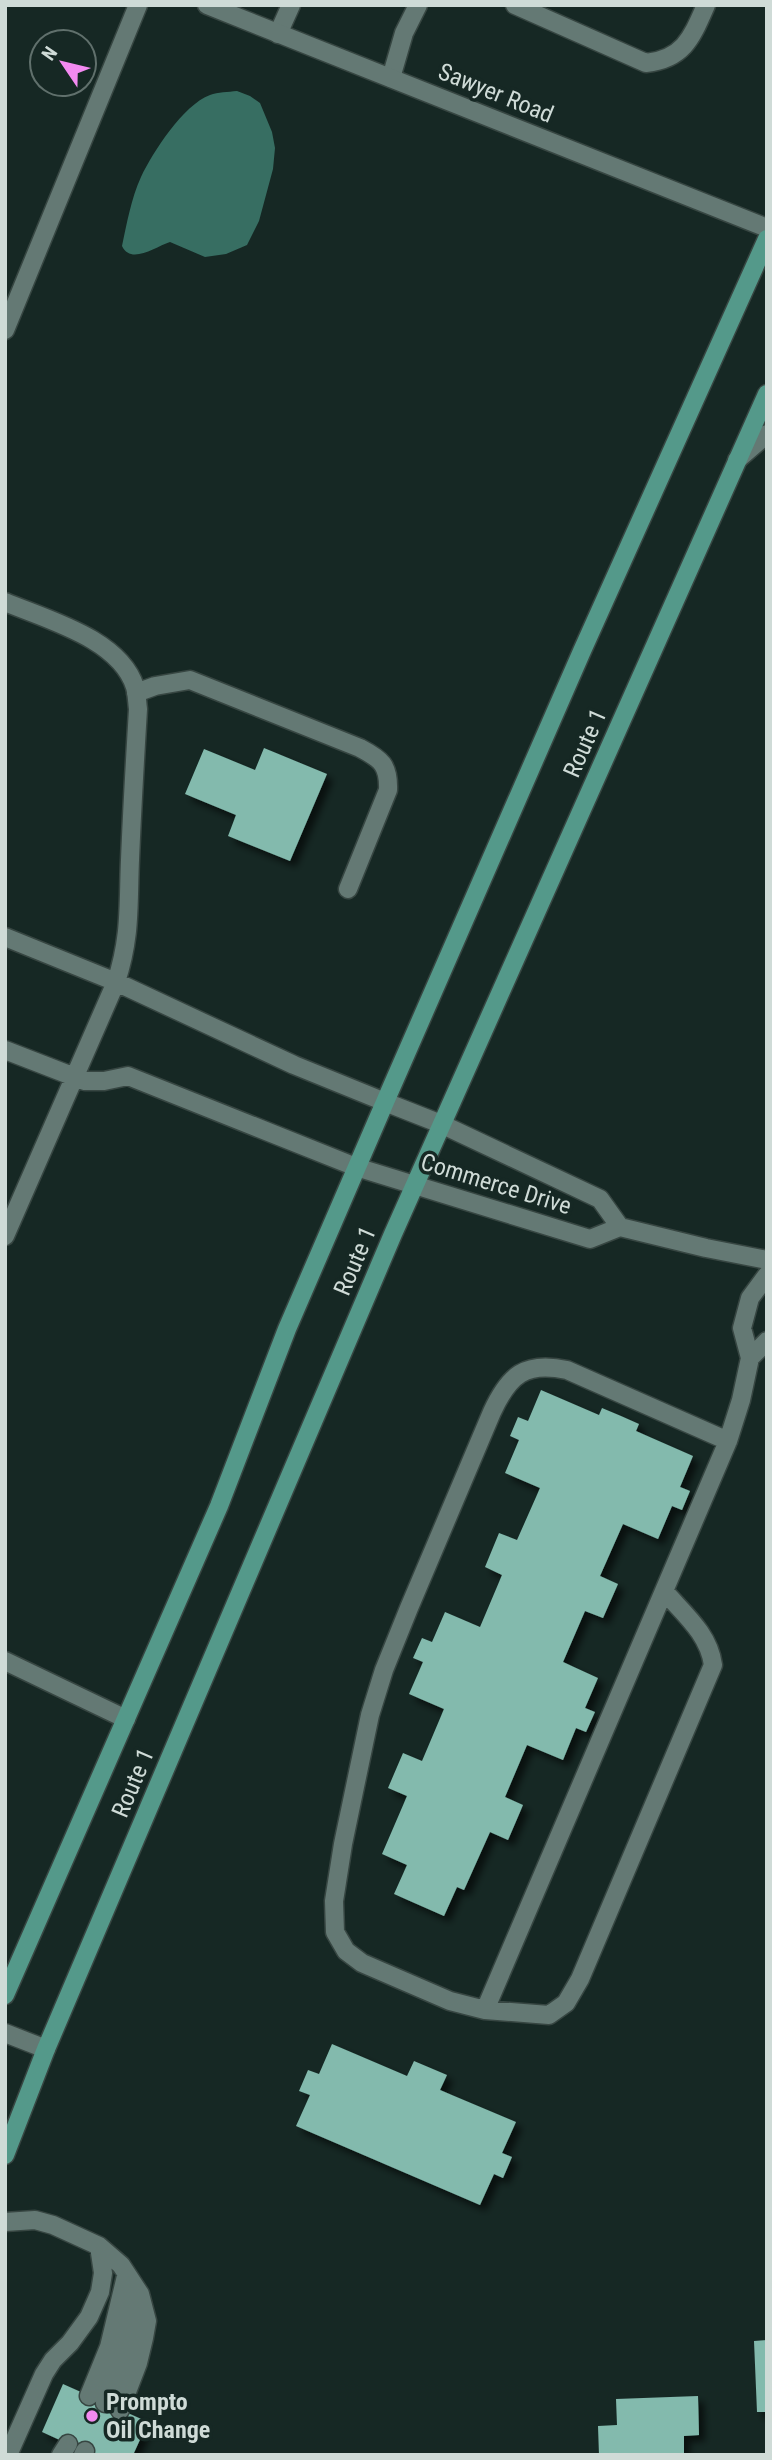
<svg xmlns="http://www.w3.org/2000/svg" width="772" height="2460" font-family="'Roboto Condensed',sans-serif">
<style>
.water{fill:#376e62}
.building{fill:#83baad;filter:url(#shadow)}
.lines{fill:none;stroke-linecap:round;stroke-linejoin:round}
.lane-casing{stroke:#374642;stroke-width:21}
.street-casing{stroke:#374642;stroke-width:21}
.primary-casing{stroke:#374642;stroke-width:21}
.lane{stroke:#647974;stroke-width:18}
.street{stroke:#647974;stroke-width:18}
.primary{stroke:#54998a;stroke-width:18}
.poi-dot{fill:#f38af1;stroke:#162824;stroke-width:2.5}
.labels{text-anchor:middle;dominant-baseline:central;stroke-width:7;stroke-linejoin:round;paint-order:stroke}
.street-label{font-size:24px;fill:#cfdbd7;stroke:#162824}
.poi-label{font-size:24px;font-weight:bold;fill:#cfdbd7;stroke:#162824;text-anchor:start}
</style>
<defs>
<filter id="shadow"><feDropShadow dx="6" dy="6" stdDeviation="3.5" flood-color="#0009"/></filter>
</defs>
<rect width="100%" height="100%" fill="#162824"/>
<path class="water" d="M237 91 250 96 260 103 272 132 275 148 273 169 259 221 247 245 226 254 205 257 170 242C155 247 131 265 122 246 127 223 131 199 141 177 153 152 183 105 210 95 218 92 228 92 237 91Z"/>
<path class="building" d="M264 748 327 774 290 861 228 836 236 815 185 794 204 749 255 770Z
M541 1390 599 1415 602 1408 621 1416 639 1424 636 1431 693 1456 680 1487 690 1491 682 1510 672 1506 658 1539 623 1524 600 1576 618 1584 603 1618 585 1611 563 1662 598 1678 585 1708 595 1712 586 1732 576 1728 563 1760 527 1745 505 1797 523 1805 508 1840 490 1832 464 1890 457 1887 444 1916 394 1894 407 1865 382 1854 407 1796 388 1788 403 1753 422 1761 444 1709 409 1694 423 1662 413 1658 422 1638 432 1642 445 1612 480 1627 502 1575 485 1567 499 1533 517 1540 540 1488 505 1473 519 1440 510 1436 518 1417 528 1421Z
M332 2044 407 2076 414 2061 447 2075 440 2090 516 2122 502 2153 512 2157 503 2178 494 2174 480 2205 296 2126 310 2095 299 2091 308 2070 319 2074Z
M767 2340V2412H757L754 2341Z
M63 2384 148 2422 133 2455H93L42 2432Z
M698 2396 699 2435 684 2436V2455H599L598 2426 617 2425 616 2399Z"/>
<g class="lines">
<defs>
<path id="lane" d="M515 5 646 63C684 59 692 37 706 5
M278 34 291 5
M391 78 404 33 418 5
M5 330 138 5
M5 602C48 620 120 639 135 687 137 694 137 702 138 709 135 759 132 810 130 860 128 906 131 936 116 982L5 1236
M136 693 155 686 190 680 360 748C381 759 389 765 388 790L348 889
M5 937 116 982 294 1065 385 1102
M5 1050 85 1081H104L128 1076 356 1167
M750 1358 767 1341
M728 1441 567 1370C525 1361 509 1375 492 1412L409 1608 384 1670 370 1715 343 1844 334 1901 335 1932 346 1951 362 1963 450 2001 485 2010 728 1441 741 1400 750 1358 742 1328 750 1298 767 1275
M5 1661 126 1719
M485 2010 549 2015 566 2003 580 1979 713 1665C709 1634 684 1614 664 1591
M5 2222 35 2220 53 2225 99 2246 121 2265 140 2294 147 2321 144 2338 138 2363 120 2410
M89 2396 109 2347 126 2276
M105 2403C117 2373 140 2325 132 2293
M8 2455 44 2374 53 2360 70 2343 89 2317 100 2292 103 2273 99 2246
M61 2455 68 2444
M83 2455 85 2451"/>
<path id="street" d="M207 5 767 228
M737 460 767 434
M385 1102 441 1124 600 1199 620 1227
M356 1167 590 1239 620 1227 706 1248 767 1260
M5 2033 46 2049"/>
<path id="primary" d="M5 1995 219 1506 287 1329 385 1102 582 651 767 239
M5 2155 46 2049 393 1234 767 394"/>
</defs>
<use href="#lane" class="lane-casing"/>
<use href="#street" class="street-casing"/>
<use href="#primary" class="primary-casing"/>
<use href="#lane" class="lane"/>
<use href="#street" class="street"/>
<use href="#primary" class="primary"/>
</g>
<circle class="poi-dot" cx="92" cy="2416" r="7"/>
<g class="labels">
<g class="street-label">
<text transform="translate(496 93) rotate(22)">Sawyer Road</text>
<text transform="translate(585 743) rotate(-66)">Route 1</text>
<text transform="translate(496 1184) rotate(17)">Commerce Drive</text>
<text transform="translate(355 1261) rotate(-67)">Route 1</text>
<text transform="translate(133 1783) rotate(-67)">Route 1</text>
</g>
<g class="poi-label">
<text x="106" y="2402">Prompto<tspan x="106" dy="28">Oil Change</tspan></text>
</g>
</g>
<rect width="772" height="2460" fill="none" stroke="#cfdbd7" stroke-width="14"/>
<g transform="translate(63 63) rotate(305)"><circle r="33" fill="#162824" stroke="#60706c" stroke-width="2"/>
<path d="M0-5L12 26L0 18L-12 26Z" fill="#f38af1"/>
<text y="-10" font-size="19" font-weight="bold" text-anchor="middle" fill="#cfdbd7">N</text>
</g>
</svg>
